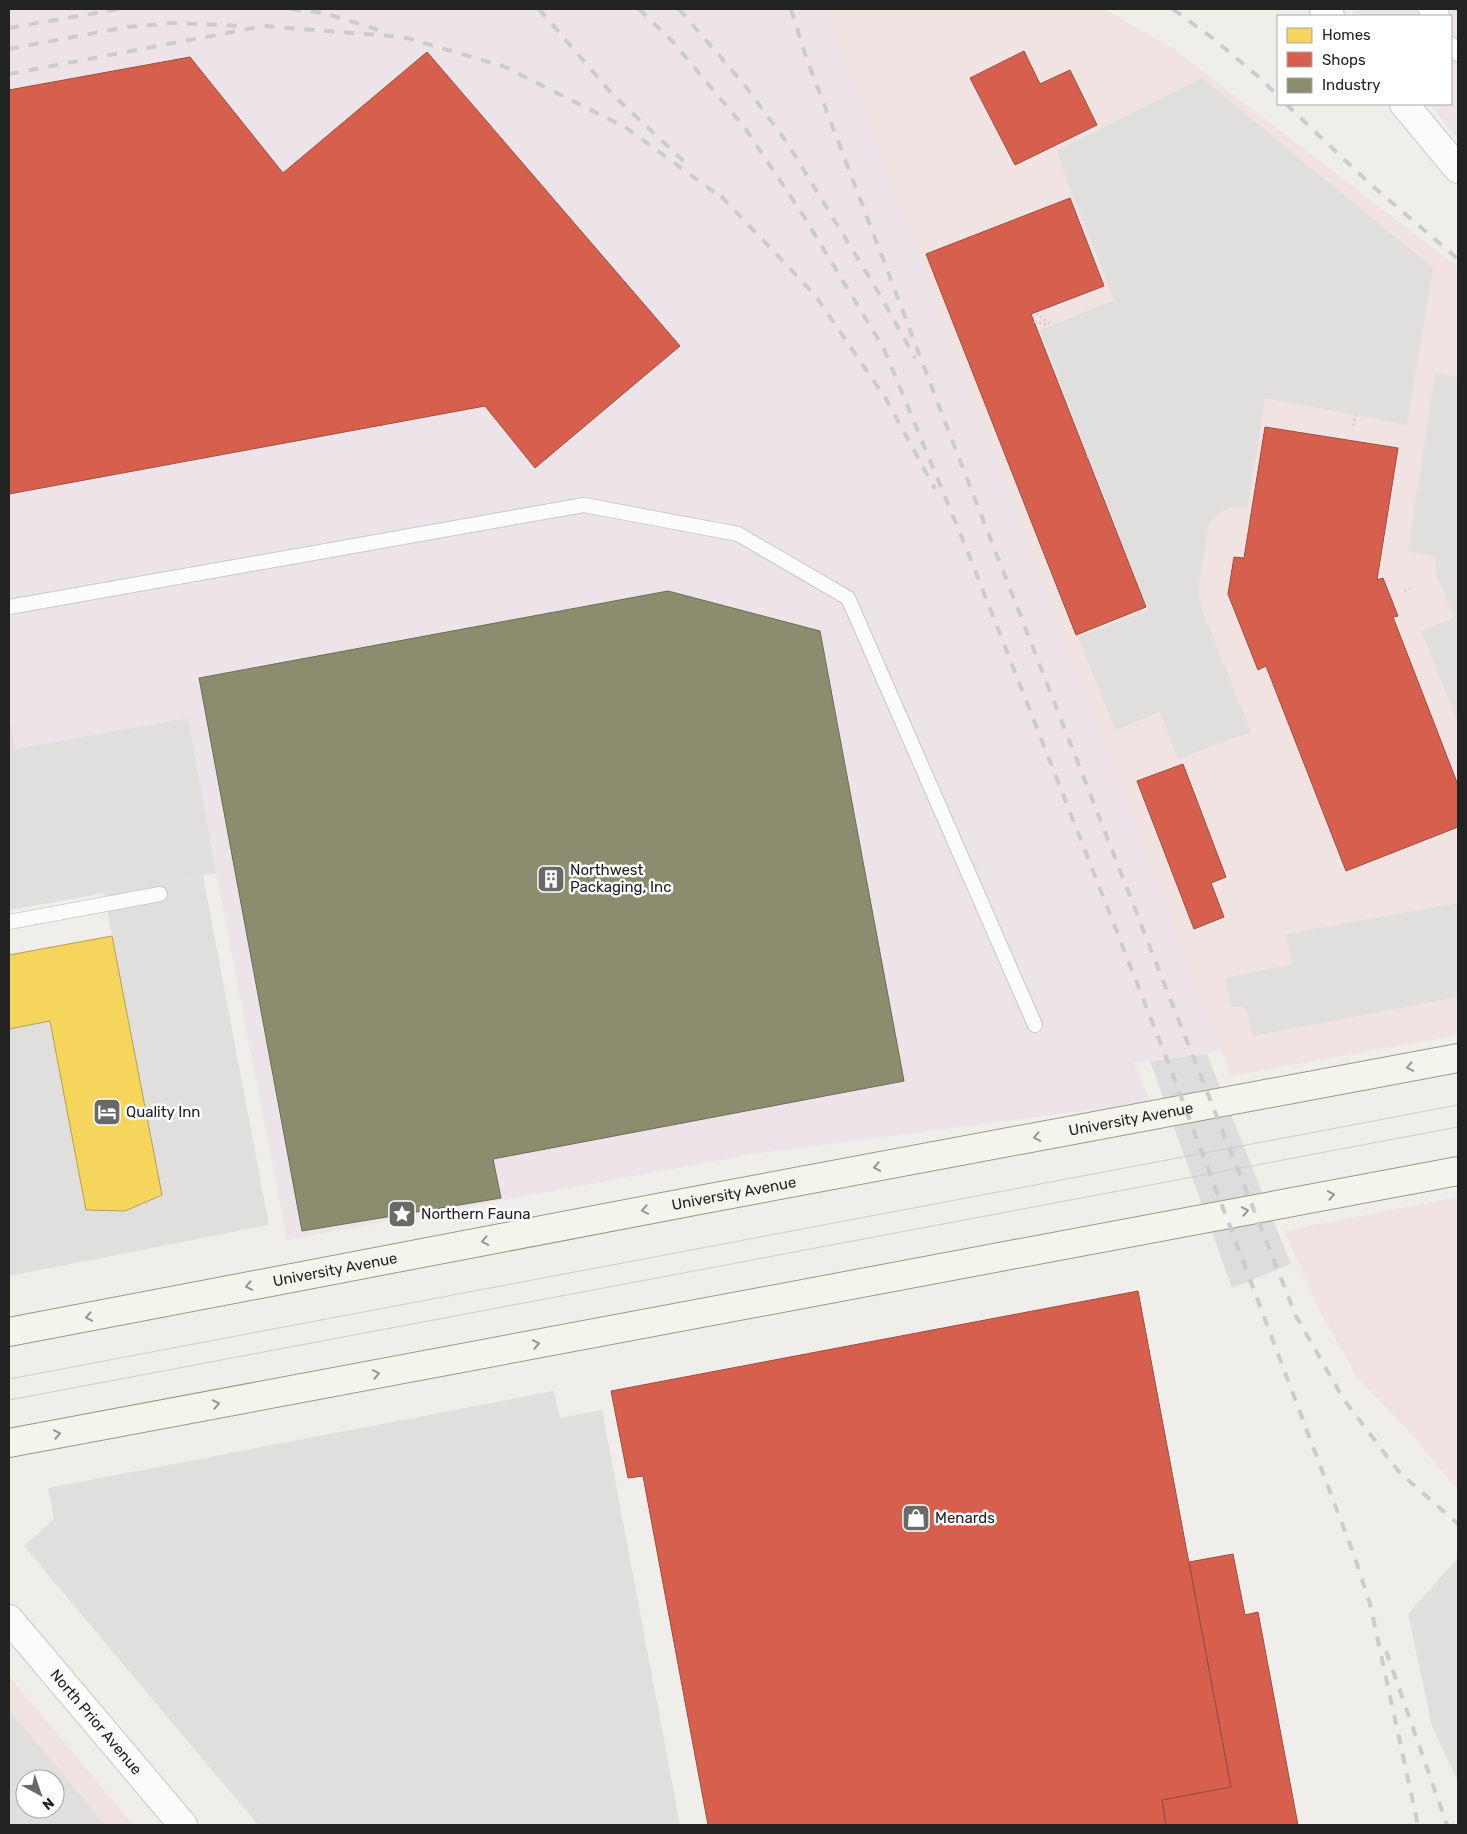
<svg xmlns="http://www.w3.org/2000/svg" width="1467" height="1834" font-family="Rubik,sans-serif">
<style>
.commercial{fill:#f1e3e1;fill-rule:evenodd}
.industrial{fill:#ede4e9}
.parking{fill:#e0dfde;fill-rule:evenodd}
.pier{fill:#dedddd}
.homes{fill:#f6d55c;stroke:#b69f4b}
.shops{fill:#d6604d;stroke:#a04d40}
.industry{fill:#8c8c6e;stroke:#6c6c57}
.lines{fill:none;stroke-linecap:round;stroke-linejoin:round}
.service-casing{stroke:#c9c8c7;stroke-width:16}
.tertiary-casing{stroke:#c9c8c7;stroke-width:30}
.secondary-casing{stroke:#999a82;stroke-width:30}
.path{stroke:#dccecd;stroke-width:3;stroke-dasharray:2.5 2.5;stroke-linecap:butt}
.service{stroke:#fdfcfc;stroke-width:14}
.tertiary{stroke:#fdfcfc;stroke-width:28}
.secondary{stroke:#f4f4ed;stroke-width:28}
.tram{stroke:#ccc;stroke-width:1}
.rail{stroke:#ccc;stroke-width:4;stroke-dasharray:10 10;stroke-linecap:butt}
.oneway{stroke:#969692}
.labels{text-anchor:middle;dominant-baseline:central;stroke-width:5;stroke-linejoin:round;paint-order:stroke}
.poi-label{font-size:15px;fill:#222;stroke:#fff;text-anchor:start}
.street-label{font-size:15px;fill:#222;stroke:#fff}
</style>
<rect width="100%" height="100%" fill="#f0eeeb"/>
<path class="commercial" d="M825 9H1104L1175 50 1458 267V1035L1231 1076Z
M1458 1197V1490L1412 1435 1356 1376 1320 1311 1284 1231Z
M9 1676 91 1774 133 1825H9ZM25 1779H55V1809H25Z"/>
<path class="industrial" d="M9 9H825L1222 1051 1207 1054 1134 1062 1151 1102 753 1154 287 1240 216 873 9 910Z
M1350 9H1458V139L1429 104H1451V16H1356Z"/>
<path class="parking" d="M1202 78 1433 268 1407 425 1265 398 1247 509 1232 507 1220 512 1209 524 1198 590 1203 612 1251 732 1178 759 1160 712 1115 730 1078 637 1148 610 1040 330 1114 300 1056 151Z
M1435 373 1458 377V723L1421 631 1454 618 1436 574 1435 556 1408 552Z
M9 717 16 749 188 718 216 873 169 882 203 876 269 1225 9 1276V1029L50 1021 86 1210 125 1211 162 1195 104 893 9 910Z
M1458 903V997L1253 1036 1247 1011 1242 1006 1231 1007 1225 978 1292 964 1286 934Z
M554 1391 560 1418 602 1410 680 1825H258L24 1546 54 1519 48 1488Z
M1458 1558V1782L1432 1726 1408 1614Z
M9 1710 68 1780 105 1825H9ZM25 1779H55V1809H25Z"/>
<path class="pier" d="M1207 1054 1291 1264 1232 1288 1150 1061Z"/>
<path class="homes" d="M112 936 162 1195 125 1211 86 1210 50 1021 9 1029V955Z"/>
<path class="shops" d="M1024 51 1040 84 1070 70 1097 125 1015 165 970 78Z
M427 52 680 346 535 468 485 406 9 494V90L190 57 283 173Z
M1070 198 1104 286 1031 314 1146 607 1076 635 926 254Z
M1265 427 1398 448 1377 580 1383 578 1398 616 1393 617 1458 785V827L1346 871 1266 666 1258 670 1228 594 1234 557 1244 558Z
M1183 764 1226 877 1211 883 1224 917 1194 929 1137 781Z
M1138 1291 1231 1787 1162 1800 1166 1825H708L643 1476 628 1478 611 1391Z
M1233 1554 1245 1615 1258 1612 1298 1825H1166L1162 1800 1231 1787 1189 1562Z"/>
<path class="industry" d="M668 591 820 631 904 1081 493 1159 501 1198 302 1231 199 678Z"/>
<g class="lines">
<defs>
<path id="service" d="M1425 9 1430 16
M1441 9 1442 16
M1451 44 1458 54
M9 607 584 505 738 534 848 598 1035 1025
M9 922 160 894"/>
<g id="tertiary">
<path d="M1324 9 1330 16"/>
<path d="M1404 104 1458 169"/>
<path id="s1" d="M9 1619 183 1825"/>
</g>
<g id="secondary">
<path id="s2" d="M9 1332 710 1198 1458 1058"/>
<path d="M9 1443 1458 1171"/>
</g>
</defs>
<use href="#service" class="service-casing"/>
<use href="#tertiary" class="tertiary-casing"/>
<use href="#secondary" class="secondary-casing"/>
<path class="path" d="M1036 313 1051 325
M1034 321 1048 325
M1353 426 1356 415
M1087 457 1089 456
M1404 591 1413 587"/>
<use href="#service" class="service"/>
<use href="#tertiary" class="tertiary"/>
<use href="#secondary" class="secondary"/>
<path class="tram" d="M9 1379 1458 1105
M9 1400 1458 1127"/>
<path class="rail" d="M291 9 324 13 382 31
M539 9 613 95 690 167
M639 9 673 42 745 128 803 215 884 349 971 560 1166 1057 1355 1558 1370 1604 1418 1825
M679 9 743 83 786 141 880 295 915 358
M791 9 806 57 950 435 1169 996 1296 1316 1344 1400 1399 1472 1458 1524
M1173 9 1211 37 1260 78 1278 96
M9 28 119 9
M9 49 127 27 174 23 244 26
M9 74 264 26 403 37 503 66 625 127 725 200
M1286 104 1370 184 1458 259
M721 196 815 295 886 399 935 489
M1386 1651 1447 1825"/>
</g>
<defs><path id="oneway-chevron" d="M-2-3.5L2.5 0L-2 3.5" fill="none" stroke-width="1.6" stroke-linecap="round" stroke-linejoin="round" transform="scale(1.25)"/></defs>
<g class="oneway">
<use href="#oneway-chevron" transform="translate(1410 1067) rotate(169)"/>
<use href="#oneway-chevron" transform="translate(1037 1137) rotate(169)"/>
<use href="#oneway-chevron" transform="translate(877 1167) rotate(169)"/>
<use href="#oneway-chevron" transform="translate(1331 1195) rotate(-11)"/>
<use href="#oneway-chevron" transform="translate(645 1210) rotate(169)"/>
<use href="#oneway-chevron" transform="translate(1245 1211) rotate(-11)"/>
<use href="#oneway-chevron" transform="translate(485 1241) rotate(169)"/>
<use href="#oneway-chevron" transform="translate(249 1286) rotate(169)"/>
<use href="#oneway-chevron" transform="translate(89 1317) rotate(169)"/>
<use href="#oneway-chevron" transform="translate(536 1344) rotate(-11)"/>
<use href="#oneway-chevron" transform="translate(376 1374) rotate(-11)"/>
<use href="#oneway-chevron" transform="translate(216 1404) rotate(-11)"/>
<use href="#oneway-chevron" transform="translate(57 1434) rotate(-11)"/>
</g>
<defs>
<symbol id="building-square" viewBox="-11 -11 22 22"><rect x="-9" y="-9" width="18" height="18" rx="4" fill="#6a6968" stroke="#fff"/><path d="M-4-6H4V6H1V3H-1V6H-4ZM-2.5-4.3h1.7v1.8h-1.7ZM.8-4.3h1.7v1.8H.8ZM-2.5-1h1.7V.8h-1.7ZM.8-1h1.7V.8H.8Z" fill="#fff"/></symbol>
<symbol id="hotel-square" viewBox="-11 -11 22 22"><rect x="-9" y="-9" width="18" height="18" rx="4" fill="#6a6968" stroke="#fff"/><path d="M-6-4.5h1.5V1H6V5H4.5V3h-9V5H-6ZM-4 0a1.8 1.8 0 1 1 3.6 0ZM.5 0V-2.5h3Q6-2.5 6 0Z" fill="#fff"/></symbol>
<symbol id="sight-square" viewBox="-11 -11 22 22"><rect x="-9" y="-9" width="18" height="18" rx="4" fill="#6a6968" stroke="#fff"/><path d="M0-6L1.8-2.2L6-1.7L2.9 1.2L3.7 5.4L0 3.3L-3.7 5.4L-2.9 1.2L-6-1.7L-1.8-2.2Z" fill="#fff"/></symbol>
<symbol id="shop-square" viewBox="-11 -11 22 22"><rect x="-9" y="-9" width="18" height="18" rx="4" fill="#6a6968" stroke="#fff"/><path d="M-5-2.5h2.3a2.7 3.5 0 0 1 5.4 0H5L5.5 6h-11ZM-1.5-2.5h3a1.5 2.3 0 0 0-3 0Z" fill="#fff"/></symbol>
</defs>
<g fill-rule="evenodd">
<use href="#building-square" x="535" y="863" width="32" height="32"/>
<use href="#hotel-square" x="91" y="1096" width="32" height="32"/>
<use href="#sight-square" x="386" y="1198" width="32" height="32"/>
<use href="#shop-square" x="900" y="1502" width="32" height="32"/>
</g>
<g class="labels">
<g class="poi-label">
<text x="570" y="870">Northwest<tspan x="570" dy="17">Packaging, Inc</tspan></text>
<text x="126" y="1112">Quality Inn</text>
<text x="421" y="1214">Northern Fauna</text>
<text x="935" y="1518">Menards</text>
</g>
<g class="street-label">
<text stroke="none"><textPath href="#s2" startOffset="1142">University Avenue</textPath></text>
<text stroke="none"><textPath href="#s2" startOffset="738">University Avenue</textPath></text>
<text stroke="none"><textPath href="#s2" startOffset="332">University Avenue</textPath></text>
<text stroke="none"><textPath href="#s1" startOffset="135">North Prior Avenue</textPath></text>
</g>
</g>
<rect width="1467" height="1834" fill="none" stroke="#222222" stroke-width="20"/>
<rect x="1277" y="15" width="175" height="90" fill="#ffffff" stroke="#a7a7a7"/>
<rect x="1287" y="28" width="25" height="15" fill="#f6d55c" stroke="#a7a7a7"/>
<text x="1322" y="40" font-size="15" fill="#222222">Homes</text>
<rect x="1287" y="52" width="25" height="15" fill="#d6604d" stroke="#a7a7a7"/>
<text x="1322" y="65" font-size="15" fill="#222222">Shops</text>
<rect x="1287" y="78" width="25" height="15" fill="#8c8c6e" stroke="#a7a7a7"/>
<text x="1322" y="90" font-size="15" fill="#222222">Industry</text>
<g transform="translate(40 1794) rotate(140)"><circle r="24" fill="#ffffff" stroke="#a7a7a7"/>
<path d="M0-4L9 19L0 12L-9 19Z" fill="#6a6968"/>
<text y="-8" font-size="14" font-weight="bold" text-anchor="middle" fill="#222222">N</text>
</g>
</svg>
